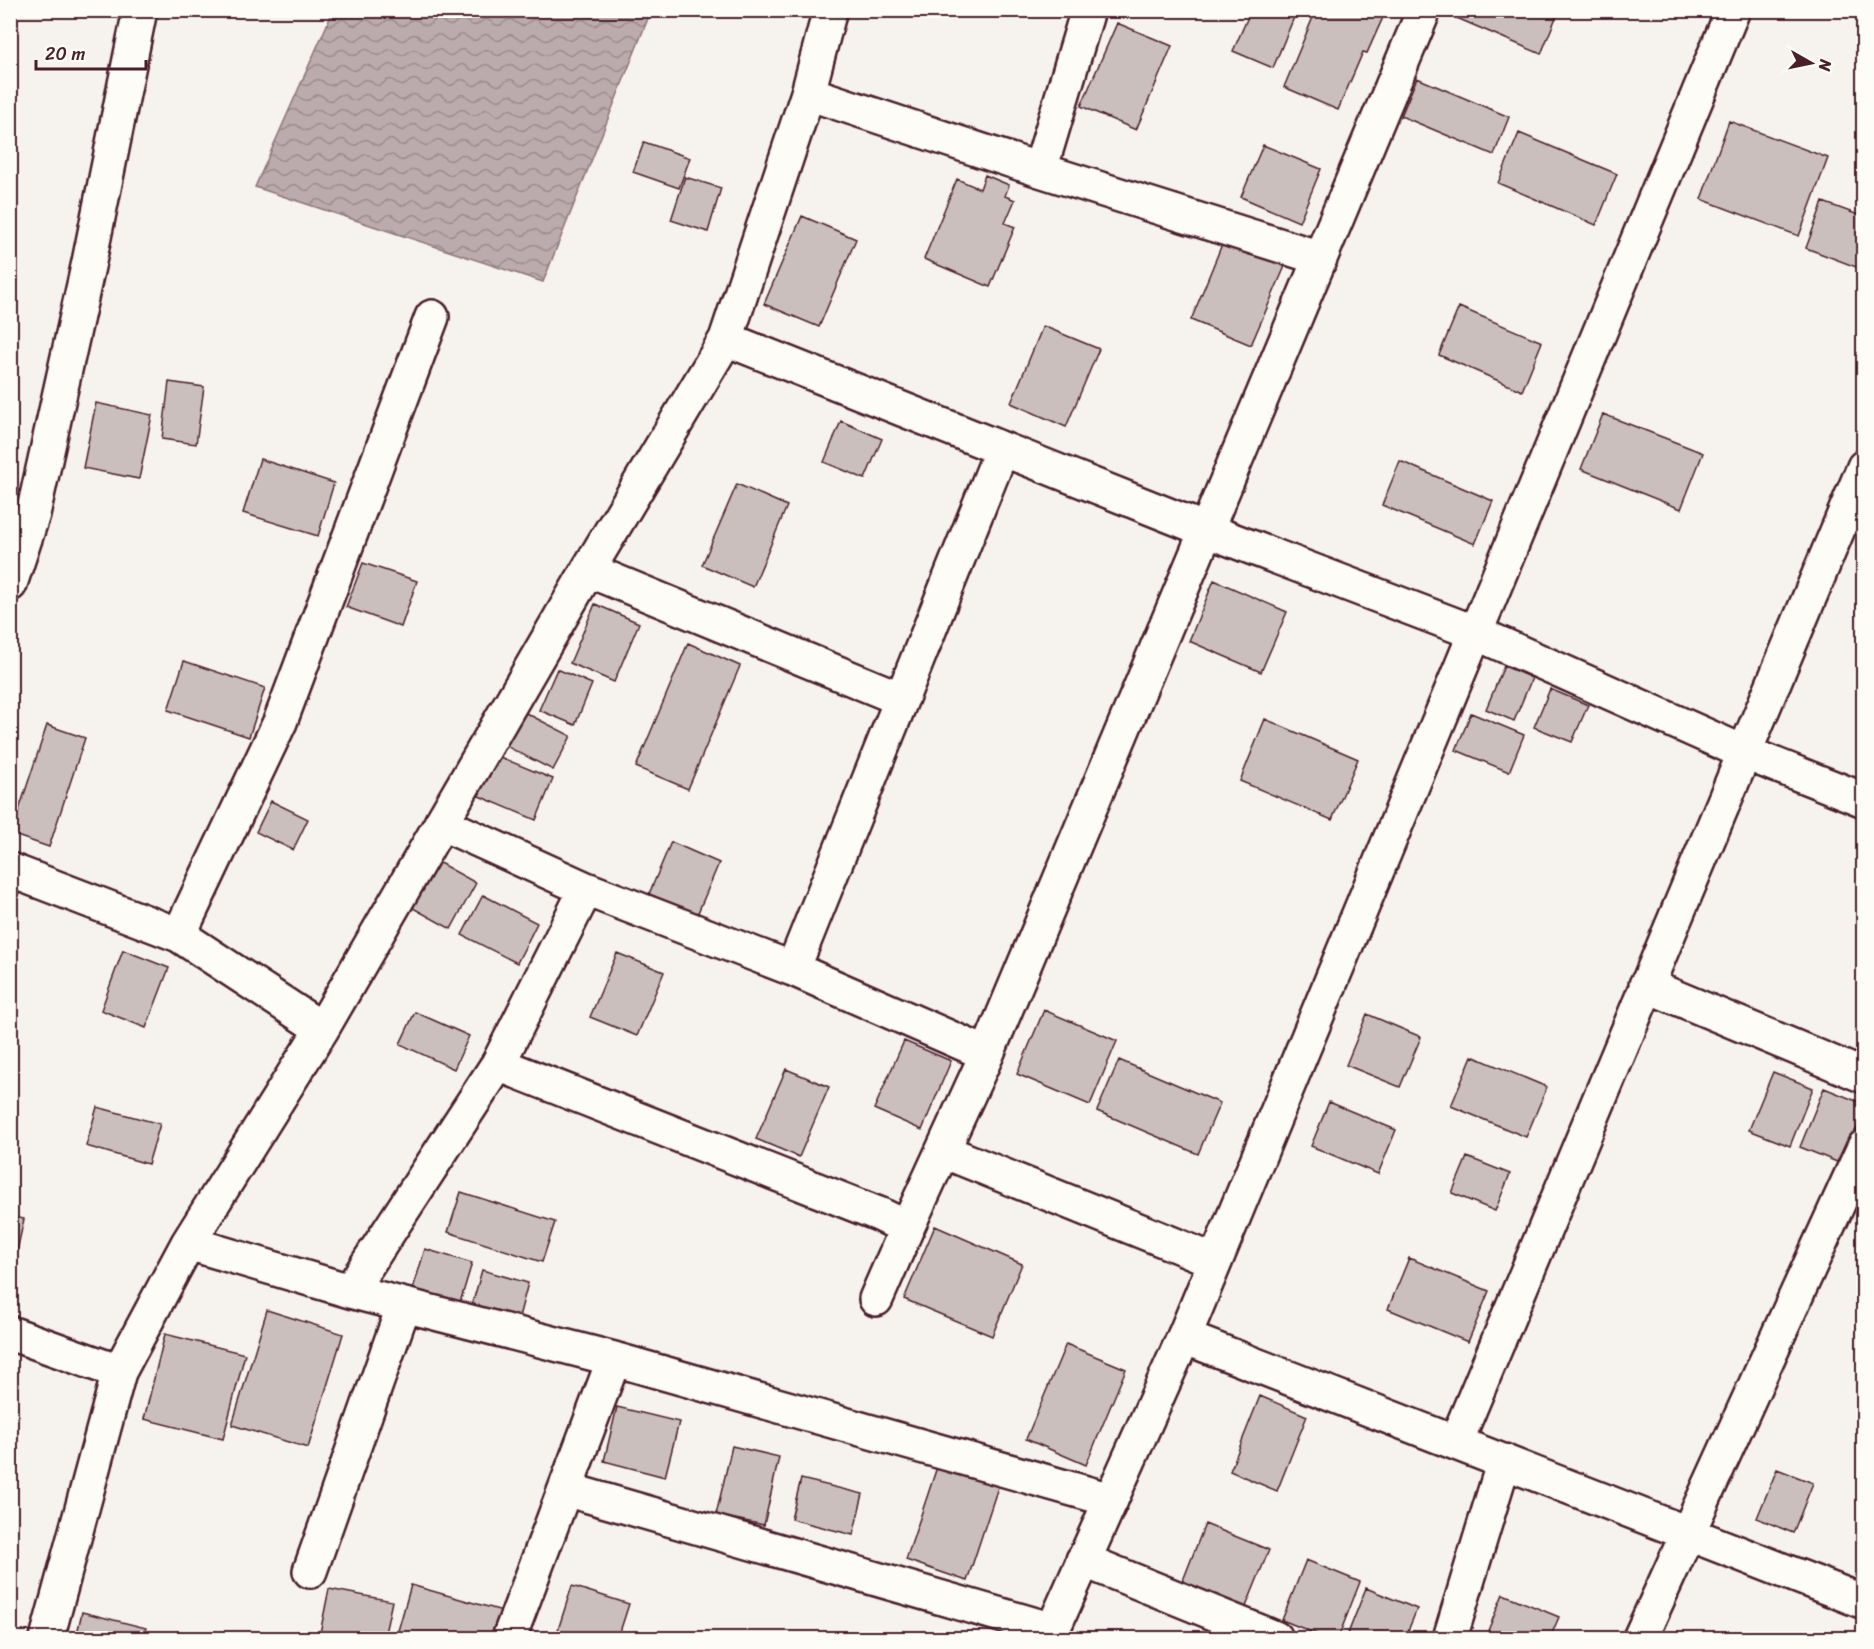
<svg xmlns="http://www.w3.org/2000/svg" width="1874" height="1649" font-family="Sriracha,sans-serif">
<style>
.water{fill:url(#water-waves);stroke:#8e7378;stroke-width:1.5}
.building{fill:#cbbfbe;stroke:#4a1f2b;stroke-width:1.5}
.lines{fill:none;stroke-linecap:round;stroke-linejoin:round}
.minor-casing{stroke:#4a1f2b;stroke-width:38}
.tertiary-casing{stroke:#4a1f2b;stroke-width:38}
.minor{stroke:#fdfcf7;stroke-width:33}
.tertiary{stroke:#fdfcf7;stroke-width:33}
</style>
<defs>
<pattern id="water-waves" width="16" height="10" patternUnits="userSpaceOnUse" patternTransform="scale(1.5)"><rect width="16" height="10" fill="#bbabac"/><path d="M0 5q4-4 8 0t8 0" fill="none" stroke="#9a8b8c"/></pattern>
</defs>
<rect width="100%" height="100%" fill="#f6f3ef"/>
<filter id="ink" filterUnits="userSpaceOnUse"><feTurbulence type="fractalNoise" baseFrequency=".0167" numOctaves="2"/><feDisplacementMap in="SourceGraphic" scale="12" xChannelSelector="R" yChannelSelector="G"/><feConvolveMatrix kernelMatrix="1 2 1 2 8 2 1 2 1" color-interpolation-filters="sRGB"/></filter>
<g filter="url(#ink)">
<path class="water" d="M333 11H651L543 282 255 187Z"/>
<path class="building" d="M1251 10H1297L1273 68 1233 51Z
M1316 10H1373L1384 15 1367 53 1363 52 1338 110 1284 87Z
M1444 10H1559L1541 54 1443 12Z
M1117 23 1172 46 1136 130 1081 106Z
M1417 78 1509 117 1494 155 1401 116Z
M1729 121 1828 158 1799 236 1701 199Z
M1519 133 1617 174 1596 225 1498 183Z
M644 142 690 158 679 188 633 172Z
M1263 145 1321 169 1299 222 1241 197Z
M985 175 1009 185 1005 196 1015 200 1005 223 1015 227 990 287 924 259 957 179 980 189Z
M685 177 721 188 708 232 671 220Z
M1823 202 1864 217V270L1806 248Z
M802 216 856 239 819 327 764 304Z
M1225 237 1286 264 1251 345 1191 320Z
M1459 307 1542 342 1522 391 1439 355Z
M1043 326 1099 349 1066 427 1011 403Z
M169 382 204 387 196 444 162 439Z
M96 403 152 415 139 479 83 468Z
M1603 414 1703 453 1681 509 1581 469Z
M841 421 882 439 865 479 824 462Z
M260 459 334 483 318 536 243 513Z
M1400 461 1493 501 1475 544 1382 505Z
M737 484 787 506 753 587 702 565Z
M363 563 417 581 401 627 346 607Z
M1214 580 1287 612 1261 672 1189 641Z
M595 604 639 623 614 682 570 663Z
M688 643 740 666 688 789 636 767Z
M184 661 265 688 249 737 168 710Z
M1504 666 1532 678 1514 721 1486 709Z
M557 669 592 684 575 725 539 710Z
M1550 689 1588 705 1572 742 1534 727Z
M518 709 571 736 553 770 500 743Z
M1471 713 1524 735 1509 772 1456 750Z
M1265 719 1358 759 1332 820 1240 781Z
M47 725 85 738 49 847 11 834Z
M495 755 553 779 536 820 479 796Z
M10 772 18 775 10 801Z
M271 801 308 819 293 850 256 832Z
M671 842 719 863 697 915 649 894Z
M427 856 476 883 451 929 402 902Z
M483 895 537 923 517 963 462 935Z
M123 950 169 968 146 1028 101 1010Z
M617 953 664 972 637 1036 590 1017Z
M1044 1010 1117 1041 1090 1105 1017 1074Z
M415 1012 469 1036 454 1069 400 1044Z
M1367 1014 1421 1037 1400 1087 1346 1065Z
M904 1041 951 1061 922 1130 874 1109Z
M1472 1056 1547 1087 1526 1137 1451 1106Z
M1119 1060 1220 1103 1198 1154 1097 1111Z
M786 1069 829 1087 799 1157 756 1139Z
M1773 1072 1813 1088 1790 1146 1749 1130Z
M1824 1088 1864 1104V1110L1842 1164 1800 1147Z
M1329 1102 1396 1130 1378 1174 1311 1146Z
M97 1107 160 1124 148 1164 86 1146Z
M1467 1157 1510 1174 1495 1211 1452 1193Z
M461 1192 555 1222 542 1262 448 1232Z
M10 1216 24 1219 11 1279H10Z
M935 1226 1022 1264 992 1336 904 1299Z
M425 1249 472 1263 459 1306 412 1292Z
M1409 1258 1489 1291 1468 1342 1388 1309Z
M482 1270 528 1283 519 1317 472 1305Z
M267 1310 343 1334 308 1448 232 1425Z
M165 1334 245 1354 223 1439 144 1419Z
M1066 1344 1126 1369 1086 1465 1026 1439Z
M1260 1396 1307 1416 1277 1491 1230 1471Z
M617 1407 679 1422 665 1477 604 1461Z
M732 1446 779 1457 764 1525 716 1515Z
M938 1464 999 1484 967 1581 906 1560Z
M1777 1469 1813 1483 1793 1533 1757 1518Z
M801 1479 863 1494 853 1535 791 1519Z
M1205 1524 1269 1550 1245 1609 1182 1583Z
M1306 1560 1360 1582 1338 1638H1327L1282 1620Z
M411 1585 506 1612 499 1638H396Z
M572 1586 629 1604 618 1638H574L557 1633Z
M1366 1588 1417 1609 1405 1638H1354L1347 1636Z
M329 1589 392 1601 384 1638H319Z
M1503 1594 1559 1617 1550 1638H1485Z
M82 1612 146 1628 144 1638H76Z"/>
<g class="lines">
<defs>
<path id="minor" d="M808 93 1040 170 1320 258
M1040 170 1088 10
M726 339 1206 530 1476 633 1743 752 1864 800
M588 570 901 699
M10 584 33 514 89 262 140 10
M441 823 586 889 793 969 987 1054
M10 870 179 935 322 1029
M179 935 280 722 432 317
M793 969 1002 449
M1646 985 1864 1076
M498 1064 586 889
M943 1151 1215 1261
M188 1243 350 1291 614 1359 509 1638
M350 1291 498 1064 881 1215 907 1228 987 1054 1424 10
M876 1299 907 1228
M10 1333 119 1372
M1184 1337 1864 1602
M614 1359 1111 1500
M1456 1442 1864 467
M565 1489 1053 1630
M1083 1560 1275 1638
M310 1571 404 1305
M47 1638 119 1372 188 1243 322 1029 588 570 726 339 808 93 830 10
M1450 1638 1504 1461
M1640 1638 1864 1147"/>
<path id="tertiary" d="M1049 1638 1184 1337 1733 10"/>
</defs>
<use href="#minor" class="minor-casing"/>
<use href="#tertiary" class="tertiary-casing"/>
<use href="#minor" class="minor"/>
<use href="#tertiary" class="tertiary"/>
</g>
</g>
<rect width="1874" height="1649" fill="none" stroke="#fdfcf7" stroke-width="36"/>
<rect x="18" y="18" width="1838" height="1613" fill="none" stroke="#4a1f2b" stroke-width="2" filter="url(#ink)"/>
<g transform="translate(1811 63) rotate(99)" stroke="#fdfcf7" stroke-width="4.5" paint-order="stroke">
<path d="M0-4.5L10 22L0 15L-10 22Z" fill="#4a1f2b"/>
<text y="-9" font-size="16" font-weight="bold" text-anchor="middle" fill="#4a1f2b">N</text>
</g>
<path d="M36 60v9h110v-9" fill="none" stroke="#4a1f2b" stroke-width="3"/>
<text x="45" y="60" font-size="18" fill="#4a1f2b" stroke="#fdfcf7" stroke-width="4.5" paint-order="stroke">20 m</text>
</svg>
